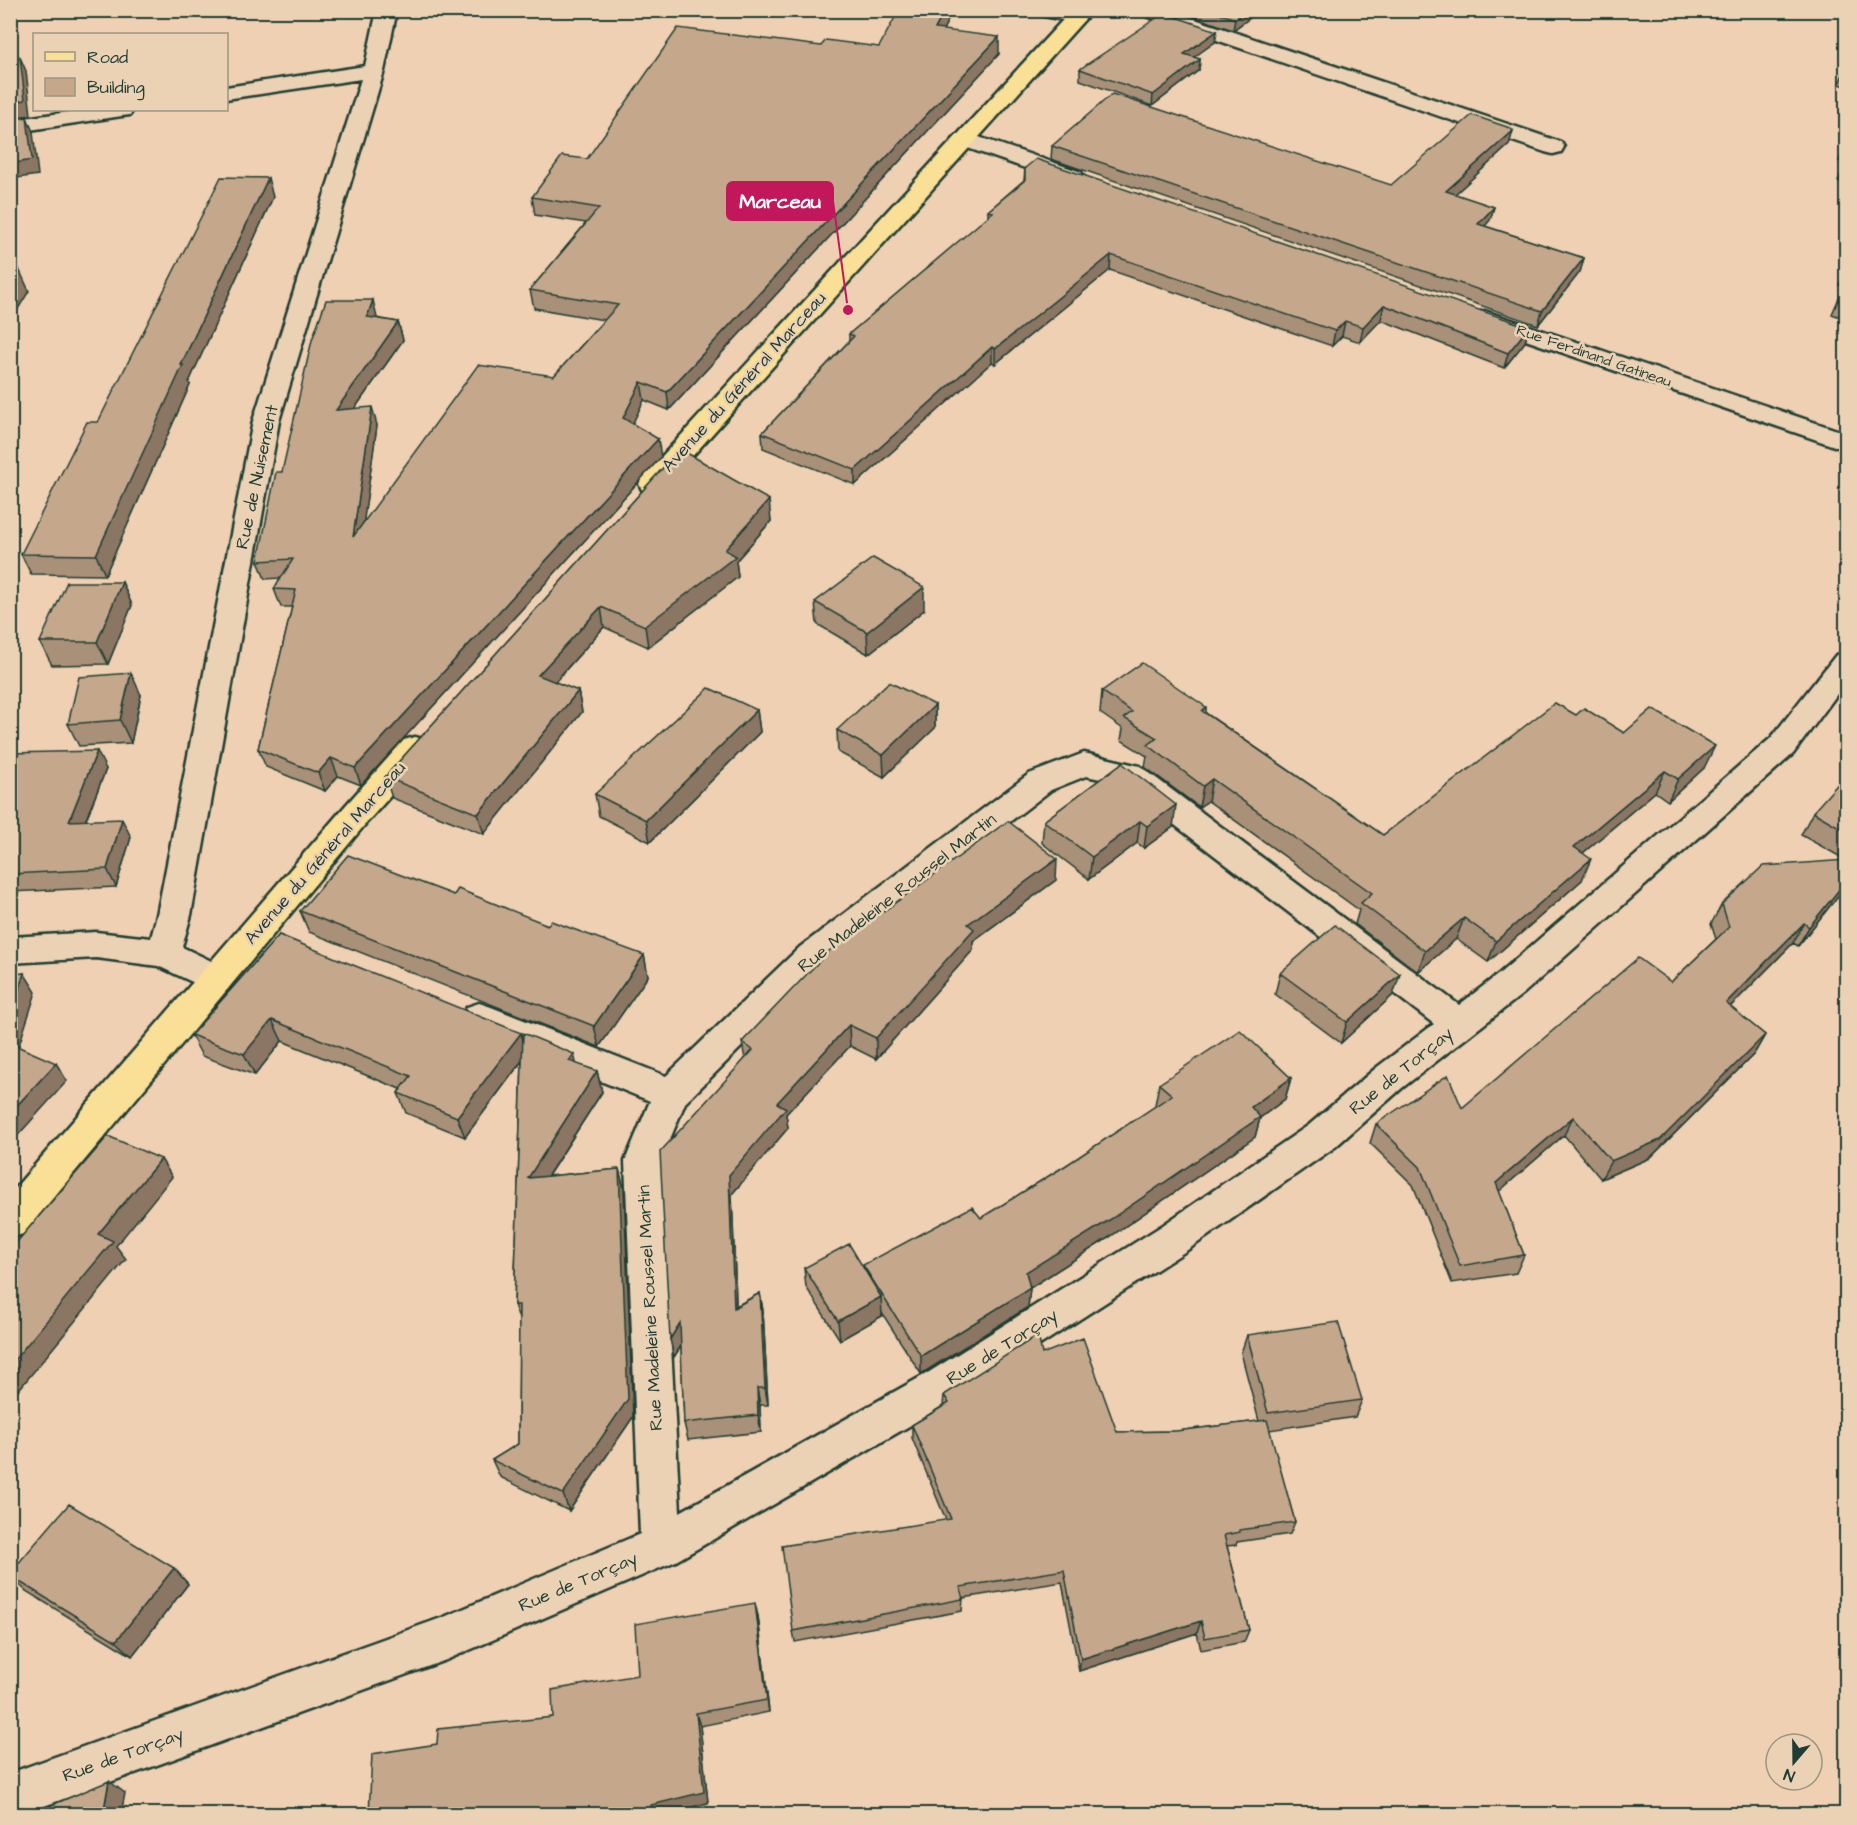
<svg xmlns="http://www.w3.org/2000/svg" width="1857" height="1825" font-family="'Architects Daughter',sans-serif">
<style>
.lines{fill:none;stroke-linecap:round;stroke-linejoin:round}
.minor-casing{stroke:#1f3d34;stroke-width:5}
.major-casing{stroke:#1f3d34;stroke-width:5}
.minor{fill:#ecd2b4;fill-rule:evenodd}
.major{fill:#fadf96;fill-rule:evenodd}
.wall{fill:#a99078;stroke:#1f3d34;stroke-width:1.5}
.shaded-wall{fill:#8a7662;stroke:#1f3d34;stroke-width:1.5}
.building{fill:#c5a88c;stroke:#1f3d34;stroke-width:1.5}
.labels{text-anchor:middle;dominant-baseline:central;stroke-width:5;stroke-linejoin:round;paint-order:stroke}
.far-street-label{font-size:15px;fill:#1f3d34;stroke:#ecd2b4}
.street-label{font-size:18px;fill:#1f3d34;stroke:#ecd2b4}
.leader{fill:none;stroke:#c2185b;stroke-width:2}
.callout-dot{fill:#c2185b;stroke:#ecd2b4;stroke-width:2}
.callout{fill:#c2185b;stroke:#c2185b;stroke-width:2}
.callout-label{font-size:20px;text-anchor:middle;font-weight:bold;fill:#fff}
</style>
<rect width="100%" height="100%" fill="#efd0b2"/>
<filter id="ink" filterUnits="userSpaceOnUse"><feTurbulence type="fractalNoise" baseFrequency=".0167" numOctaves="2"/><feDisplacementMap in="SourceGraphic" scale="12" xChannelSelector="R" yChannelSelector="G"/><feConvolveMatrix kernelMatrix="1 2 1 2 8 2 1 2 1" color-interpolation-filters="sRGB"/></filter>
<g filter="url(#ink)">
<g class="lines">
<defs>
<path id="minor" d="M377 10H397L384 71 279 421 191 915 182 947 228 969 233 979 228 989 216 993 158 966 96 958 10 963V937L96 932 151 938 157 915 253 421 361 79 226 99V87L365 66Z
M1033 10H1074L1083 13 1086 17 1083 21 1076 23 1036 14Z
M1137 10H1168L1561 142 1564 147 1561 152 1553 154 1545 152 1140 14Z
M83 110H133L130 115 122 116 10 133V120Z
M967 133 1081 172 1084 177 1081 182 1073 184 1065 182 959 145 956 140 959 135Z
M1485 311 1846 433V450L1476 323 1473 318 1476 313Z
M1846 652V682L1793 754 1524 993 1402 1088 1335 1147 1189 1249 954 1400 676 1561 446 1660 22 1814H10V1773L444 1617 640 1534 625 1161 650 1101 467 1027 462 1017 467 1007 479 1003 491 1007 666 1076 800 947 1029 774 1084 753 1140 766 1459 1005 1500 973 1771 738 1836 655ZM1086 776 1120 783 1434 1024 1376 1068 1309 1125 1163 1225 926 1374 680 1512 661 1161 685 1103 824 965 1051 790Z"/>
<path id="major" d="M1072 10H1093L662 490 652 493 642 490 639 484 642 478Z
M415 737 426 740 430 748 426 756 368 821 23 1234 10 1238V1194L346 805 404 740Z"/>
</defs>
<use href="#minor" class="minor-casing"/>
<use href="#major" class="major-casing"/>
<use href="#minor" class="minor"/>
<use href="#major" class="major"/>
</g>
<path class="wall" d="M953 10 943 30 999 54 669 410 644 400 632 424 661 457 361 785 338 776 325 791 266 767 258 749 292 607H281L274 589 280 578 265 579 258 561 282 472 377 318 398 322 403 340 355 408 377 425 363 523 554 376 604 320 534 308 530 290 586 223 535 215 532 197 587 159 821 46 879 47Z
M1181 10H1261L1233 30 1180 12Z
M1217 31 1215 42 1193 57 1200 59 1199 70 1152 106 1080 80V69Z
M1846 66V86L1839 84Z
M1846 144V164L1839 161Z
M1509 145 1455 194 1494 207 1490 220 1485 226 1584 258 1580 272 1538 325 1051 159 1052 146 1391 185Z
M1846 164V184L1838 181 1845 165Z
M1025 168 1529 327 1525 342 1504 368 1381 320 1360 342 1342 336 1332 346 1110 270 995 364 992 362 855 485 763 448 762 433 849 341V334L988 217V211L1024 180Z
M273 197 189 382 190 385 105 575 31 574 21 554 98 422Z
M1846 217V232L1841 230Z
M1846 268V288L1839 285Z
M1846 289V319L1832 314 1839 298Z
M680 449 771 521 736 561 738 577 648 647 604 627 555 682 578 691 582 712 484 834 392 798 385 777Z
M122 582 132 605 108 664 52 665 40 642Z
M815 602 924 610 868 654 817 624Z
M1102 691 1206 707V713L1383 835 1576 715 1624 733 1704 768 1668 801 1655 792 1583 853 1582 880 1488 962 1456 939 1418 972 1355 924 1359 910 1208 801 1199 807 1145 767 1147 756 1121 740 1123 729 1100 713Z
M141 695 131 743 79 746 68 724Z
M935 705V728L884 777 838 752 837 730Z
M757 710 760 732 650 842 599 816 595 794Z
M10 753 106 769 86 820 131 837 116 887 10 892Z
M1122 763 1173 827 1144 848 1137 843 1089 879 1042 843 1044 821Z
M1846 778V860L1801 835 1813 812Z
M1846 860V886L1798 946 1793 943 1730 1007 1765 1035 1754 1054 1650 1158 1601 1179 1564 1135 1499 1191 1524 1255 1516 1273 1452 1283 1413 1185 1370 1143 1376 1124 1462 1108 1671 982 1716 939 1711 924 1722 904Z
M1056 880 973 941V950L876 1059 850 1046 786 1114 788 1128 732 1194 736 1306 760 1293 763 1311 768 1405H760L761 1432 688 1440 684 1423 681 1346 674 1357 745 1060 742 1042Z
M454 895 644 955 648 976 599 1047 309 932 300 911Z
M279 935 522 1037 576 1064 597 1071 602 1092 548 1176 619 1169 624 1189 633 1417 569 1511 500 1477 492 1460 518 1444 519 1319 514 1305 522 1061 465 1137 406 1113 398 1093 400 1089 282 1041 255 1075 202 1056 191 1035Z
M1280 973 1393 995 1341 1043 1275 994Z
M1291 1078 1285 1099 1260 1118 1255 1137 1108 1238 1030 1288 1028 1307 921 1374 882 1313V1316L840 1340 806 1287 804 1268 863 1267 981 1218 1065 1166 1156 1106 1155 1105 1159 1084Z
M1247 1335 1362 1400 1355 1417 1269 1430 1295 1522 1290 1534 1237 1542 1236 1545 1227 1546 1249 1630 1244 1642 1201 1650 1197 1633 1079 1671 1062 1582 963 1598 962 1611 795 1642 793 1631 946 1520 912 1438V1425L943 1406 944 1395 1042 1354 1117 1432 1176 1431 1259 1421 1241 1353Z
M174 1568 188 1584 132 1656 26 1591 10 1576Z
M758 1616 769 1712 700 1726 708 1803 661 1815H369L437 1744 553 1717Z"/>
<path class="shaded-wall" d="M945 10H953L935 46V29Z
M1247 10H1261L1233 30 1235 19Z
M1217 31 1215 42 1183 65 1184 54Z
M999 37V54L669 410 667 392Z
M20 57 26 71 31 115 10 118V103Z
M1200 59 1199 70 1152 106 1153 95Z
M27 117 33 132 38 175 10 179V164Z
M1513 131 1509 145 1443 205 1446 191Z
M268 178 273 197 189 382 190 385 105 575 96 555 181 365Z
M1494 207 1490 220 1475 238 1478 224Z
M1111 255 1110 270 995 364V349Z
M1584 258 1580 272 1538 325 1542 311Z
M19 269 29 291 10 322V283Z
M373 300 377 318 372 335 367 317Z
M1384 305 1381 320 1360 342 1363 327Z
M1345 321 1342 336 1332 346 1335 331Z
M398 322 403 340 341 428 336 410Z
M1529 327 1525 342 1504 368 1508 353Z
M992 347V362L855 485V470Z
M641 382 644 400 626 437 623 418Z
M372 407 377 425 359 555 353 537Z
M658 439 661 457 361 785 355 768Z
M769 500 771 521 736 561 738 577 648 647 645 626 725 550Z
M122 582 132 605 108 664 97 642Z
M924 587V610L868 654 867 632Z
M601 607 604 627 542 696 538 675Z
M131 673 141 695 131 743 120 720Z
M578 691 582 712 484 834 478 814Z
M935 705V728L884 777 883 755Z
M757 710 760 732 650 842 646 820Z
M1715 746 1704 768 1668 801 1678 779Z
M97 751 106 769 78 839 69 821Z
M331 758 338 776 325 791 318 773Z
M1665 771 1655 792 1565 868 1574 847Z
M1212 779 1208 801 1199 807 1203 786Z
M1176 805 1173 827 1144 848 1147 826Z
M122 819 131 837 116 887 107 869Z
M1140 821 1137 843 1089 879 1092 857Z
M1057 859 1056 880 973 941V950L876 1059V1038L968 924Z
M1591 859 1582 880 1488 962 1496 941Z
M1846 881V886L1798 946 1809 927Z
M1464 918 1456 939 1418 972 1425 951Z
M1804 923 1793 943 1715 1022 1726 1003Z
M644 955 648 976 599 1047 594 1026Z
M24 973 36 992 15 1058 10 1051V1017Z
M1400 974 1393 995 1341 1043 1347 1022Z
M272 1020 282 1041 255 1075 244 1054Z
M849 1025 850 1046 786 1114 788 1128 732 1194 737 1326 734 1308 729 1175 777 1103Z
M521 1033 527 1054 465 1137 457 1117Z
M1765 1035 1754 1054 1650 1158 1601 1179 1611 1161Z
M574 1054 579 1075 569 1061Z
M56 1063 67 1081 10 1144V1113Z
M597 1071 602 1092 534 1197 528 1178Z
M1291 1078 1285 1099 1260 1118 1255 1137 1108 1238 1025 1291 1026 1272Z
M1573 1117 1564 1135 1488 1201 1496 1183Z
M161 1159 172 1177 116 1246 126 1259 12 1398 10 1397V1365L98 1234Z
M619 1169 624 1189 633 1417 569 1511 563 1494Z
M1030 1288 1028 1307 921 1374V1356Z
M760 1293 763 1311 768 1405 765 1388Z
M881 1297 882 1316 840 1340 838 1321Z
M680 1323 684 1341 674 1357 670 1339Z
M757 1388 760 1405 761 1432 758 1415Z
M174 1568 188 1584 132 1656 116 1641Z
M755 1603 758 1616 769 1712 767 1700Z
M1201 1621 1197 1633 1079 1671 1081 1659Z
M696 1713 700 1726 708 1803 661 1815H652L651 1805Z
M109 1781 125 1793 121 1815H103Z"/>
<path class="building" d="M899 10H945L935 29 999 37 667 392 641 382 623 418 658 439 355 768 331 758 318 773 258 749 296 590 274 589 293 559 258 561 276 472H282L312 340 326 300H373L367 317 398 322 336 410 372 407 353 537 478 365 554 376 618 305 530 290 599 208 532 197 562 156 587 159 678 28 821 46 826 40 879 47Z
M1210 10H1247L1235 19Z
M1164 13 1217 31 1184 54 1200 59 1153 95 1080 69Z
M20 57 25 100 10 103V58Z
M1112 94 1391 185 1472 115 1510 128 1513 131 1446 191 1494 207 1478 224 1584 258 1542 311 1052 146Z
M27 117 32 160 10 164V120Z
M1036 159 1529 327 1508 353 1384 305 1363 327 1345 321 1335 331 1111 255 995 349 992 347 855 470 762 433 854 336 849 334 993 212 988 211 1025 180V168Z
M221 177 268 178 181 365H183L96 555 21 554 87 422H98Z
M10 268 19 269 10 283Z
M1846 289V300L1839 298Z
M680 449 769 500 725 550 736 556 645 626 601 607 538 675 578 691 478 814 385 777Z
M873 558 924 587 867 632 815 602Z
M67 582H122L97 642H40Z
M1142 663 1206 707 1202 711 1383 835 1555 703 1576 715 1584 708 1624 733 1652 709 1715 746 1678 779 1665 771 1574 847 1591 859 1496 941 1464 918 1425 951 1361 903 1372 893 1212 779 1203 786 1148 745 1157 738 1124 718 1132 712 1102 691Z
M131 673 120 720 68 724 79 677Z
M889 682 935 705 883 755 837 730Z
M709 688 757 710 646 820 595 794Z
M97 751 69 821 122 819 107 869 10 874V753Z
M1122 763 1176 805 1147 826 1140 821 1092 857 1044 821Z
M1844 777 1846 778V831L1813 812Z
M1008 821 1057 859 968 924 974 929 876 1038 849 1025 777 1103 786 1108 729 1175 734 1308 760 1293 765 1388H757L758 1415 684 1423 680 1323 670 1339 660 1152 753 1050 742 1042 829 951Z
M348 855 454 895 458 889 548 925 551 921 644 955 594 1026 300 911Z
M1846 860V881L1809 927 1804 923 1726 1003 1765 1035 1660 1140 1611 1161 1573 1117 1496 1183 1524 1255 1460 1266 1420 1167 1376 1124 1448 1075 1462 1108 1638 958 1671 982 1729 927 1722 904 1763 866Z
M1335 925 1400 974 1347 1022 1280 973Z
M279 935 521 1033 457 1117 398 1093 411 1076 272 1020 244 1054 191 1035Z
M24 973 10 1017V974Z
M1240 1030 1291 1078 1251 1107 1260 1117 1111 1219 1026 1272 1030 1288 921 1356 863 1265 972 1207 981 1218 1065 1166 1172 1095 1159 1084Z
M523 1033 574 1054 569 1061 597 1071 528 1178 619 1169 628 1399 563 1494 492 1460 518 1444 519 1305H514Z
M10 1043 56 1063 10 1113Z
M108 1136 161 1159 98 1234 113 1241 10 1365V1250Z
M849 1244 881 1297 838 1321 804 1268Z
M1338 1322 1362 1400 1268 1413 1247 1335Z
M1038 1335 1042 1354 1083 1338 1117 1432 1176 1431 1267 1420 1295 1522 1239 1530 1240 1532 1224 1535 1249 1630 1205 1638 1201 1621 1081 1659 1064 1570 960 1587 963 1599 793 1631 782 1546 951 1519 912 1425 949 1403 944 1395Z
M69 1504 174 1568 116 1641 10 1576V1573Z
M755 1603 767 1700 696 1713 704 1792 651 1805 652 1815H369L372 1754 437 1744 438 1729 553 1717 552 1690 638 1675 635 1624Z
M109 1781 103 1815H28Z"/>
</g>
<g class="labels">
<g class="far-street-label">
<text transform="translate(1594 356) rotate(19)">Rue Ferdinand Gatineau</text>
</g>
<g class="street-label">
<text transform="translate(744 382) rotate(-48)">Avenue du Général Marceau</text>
<text transform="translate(257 477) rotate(-78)">Rue de Nuisement</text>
<text transform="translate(325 853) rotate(-49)">Avenue du Général Marceau</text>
<text transform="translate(897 893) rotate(-38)">Rue Madeleine Roussel Martin</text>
<text transform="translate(1401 1071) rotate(-39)">Rue de Torçay</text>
<text transform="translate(650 1308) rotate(-93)">Rue Madeleine Roussel Martin</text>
<text transform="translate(1002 1347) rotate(-32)">Rue de Torçay</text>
<text transform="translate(578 1582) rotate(-23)">Rue de Torçay</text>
<text transform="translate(123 1755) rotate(-20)">Rue de Torçay</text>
</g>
</g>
<path class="leader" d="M848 310L833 201"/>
<circle class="callout-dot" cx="848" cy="310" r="6"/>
<rect class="callout" x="727" y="182" width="106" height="38" rx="6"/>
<g class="callout-label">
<text x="780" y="208">Marceau</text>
</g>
<rect width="1857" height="1825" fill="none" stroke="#ecd2b4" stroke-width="36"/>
<rect x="18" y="18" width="1821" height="1789" fill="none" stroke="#1f3d34" stroke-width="2" filter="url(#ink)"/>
<rect x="33" y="33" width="195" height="78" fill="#ecd2b4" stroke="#9a9681" stroke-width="1.5"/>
<rect x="45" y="52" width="30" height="9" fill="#fadf96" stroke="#9a9681" stroke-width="1.5"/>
<text x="87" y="63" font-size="18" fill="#1f3d34">Road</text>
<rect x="45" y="78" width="30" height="18" fill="#c5a88c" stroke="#9a9681" stroke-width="1.5"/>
<text x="87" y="93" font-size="18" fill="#1f3d34">Building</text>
<g transform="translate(1794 1762) rotate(200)"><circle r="28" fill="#ecd2b4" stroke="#9a9681" stroke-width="1.5"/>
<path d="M0-4.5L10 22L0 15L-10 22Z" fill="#1f3d34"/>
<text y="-9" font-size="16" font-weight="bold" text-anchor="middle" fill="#1f3d34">N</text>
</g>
</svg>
